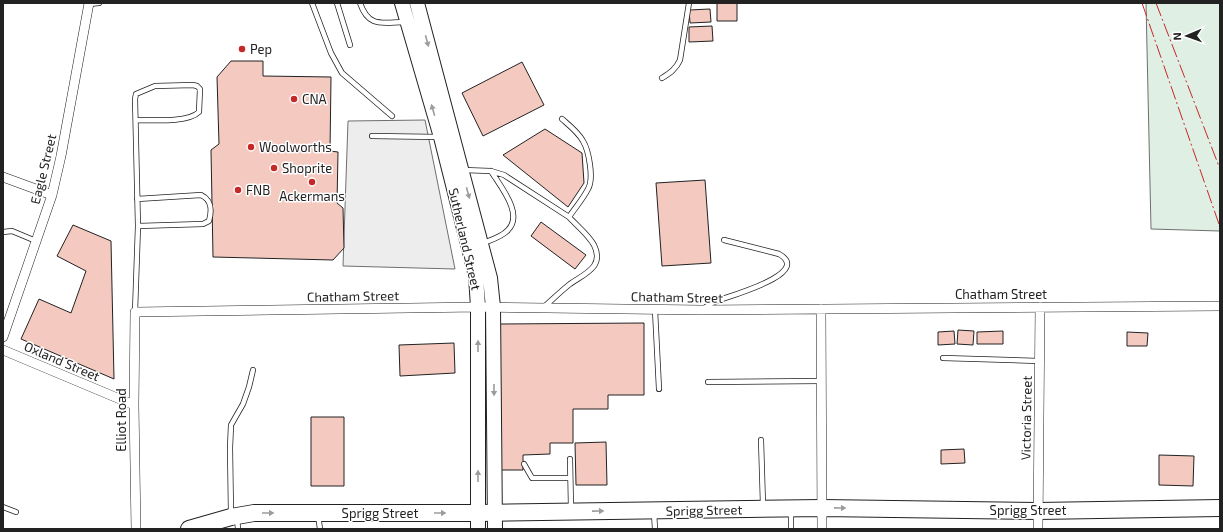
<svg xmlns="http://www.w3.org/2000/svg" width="1223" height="532" font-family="'Exo 2',sans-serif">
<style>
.green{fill:#e0efe3;stroke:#6f6f6f}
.parking{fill:#ededed;stroke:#6f6f6f}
.building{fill:#f3c9c0;stroke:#222}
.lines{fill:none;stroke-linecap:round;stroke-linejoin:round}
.lane-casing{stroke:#222;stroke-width:6}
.street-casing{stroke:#222;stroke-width:10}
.primary-casing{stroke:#222;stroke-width:16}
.highway-casing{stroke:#222;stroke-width:18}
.lane{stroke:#fff;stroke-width:4.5}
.street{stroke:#fff;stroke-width:9}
.primary{stroke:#fff;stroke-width:14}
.highway{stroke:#fff;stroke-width:16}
.power{stroke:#c62828;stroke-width:1;stroke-dasharray:14 3 2 3;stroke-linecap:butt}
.oneway{fill:#9c9c9c}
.poi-dot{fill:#c62828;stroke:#fff;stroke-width:1.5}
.labels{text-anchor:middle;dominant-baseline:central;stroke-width:3;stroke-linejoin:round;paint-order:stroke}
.poi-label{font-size:13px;fill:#222;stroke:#fff;text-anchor:start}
.street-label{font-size:13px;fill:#222;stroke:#fff}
</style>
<rect width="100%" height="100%" fill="#fff"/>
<path class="green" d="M1146 3H1220V231L1151 229Z"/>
<path class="parking" d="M425 120 455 269 343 266 348 121Z"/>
<path class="building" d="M717 3H737V21H717Z
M710 9 711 22 690 23 689 10Z
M712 26 713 41 689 42V27Z
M231 61H263V76L331 77 330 151 338 152 337 203 343 208 344 248 333 260 213 257 211 150 219 144 217 77Z
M522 62 544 105 483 136 462 93Z
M545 129 582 153 584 183 568 207 503 155Z
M705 180 711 263 662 266 656 183Z
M541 222 586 255 575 269 531 236Z
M73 225 111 241 114 379 21 339 39 299 71 313 86 271 57 256Z
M644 323V395H608V409H573V443H550V454L523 455V470H499L498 324Z
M958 330 974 331 973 345 957 344Z
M954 331 955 344 938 345V332Z
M1003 331V344H977V332Z
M1127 332 1148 333 1147 346H1127Z
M454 343 455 373 400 376 399 345Z
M311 417H344V486H311Z
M606 442 607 485H576L575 443Z
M964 449 965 463 941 464V450Z
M1159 455 1194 456 1193 486 1159 485Z"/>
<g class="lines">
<defs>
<path id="lane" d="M312 3 331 53 342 73 392 116
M337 3 350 45
M360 3C369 29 383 22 406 22
M89 4 99 3
M662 78C670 73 676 69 680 60L689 3
M372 136 439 137
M463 170 491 171 504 175 569 217C575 208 583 199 588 189 594 179 589 151 583 141 578 132 570 126 562 119
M137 199 201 195C212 200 212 210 209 221L203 224 138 226
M3 232 12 231 36 241
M483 243C491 240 502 237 508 230 524 214 500 186 491 171
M544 307C553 299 561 291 570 284 584 274 605 267 594 245 588 234 577 226 569 217
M703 309C707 306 710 304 714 302 725 297 814 274 779 254L724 240
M655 310 659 389
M135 312 138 226 135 99 136 94 155 86 193 85 197 86 200 89 199 112C188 123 152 120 136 120
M943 358 1039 361
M708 382 821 381
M761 440 763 505
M570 459 571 508
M524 464 532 478H570
M3 507 16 512
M791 511V529
M654 513 655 529
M231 514 230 448 231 425 243 404 249 387 253 370
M318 515 320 529
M237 518 238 529"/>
<path id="street" d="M3 177 52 195
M821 309 822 529
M3 337 52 195 61 156 89 3
M3 350 134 405
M136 529 134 405 135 312 478 307 702 310 1220 306
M1038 529 1040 307"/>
<path id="primary" d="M402 3 441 137 476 276 478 307V529
M417 3 490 278 493 307 495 529"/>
<path id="highway" d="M189 529 231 517 254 513H478L822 508 1038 511 1220 508"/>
</defs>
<use href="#lane" class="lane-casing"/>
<use href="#street" class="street-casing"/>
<use href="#primary" class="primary-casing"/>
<use href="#highway" class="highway-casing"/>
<use href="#lane" class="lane"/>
<use href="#street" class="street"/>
<use href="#primary" class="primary"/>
<use href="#highway" class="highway"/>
<path class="power" d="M1142 3 1220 227
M1156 3 1220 169"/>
</g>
<defs><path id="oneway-solid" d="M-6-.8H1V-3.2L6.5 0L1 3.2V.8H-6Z"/></defs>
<g class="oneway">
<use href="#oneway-solid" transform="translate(427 41) rotate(75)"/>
<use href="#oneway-solid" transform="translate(433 110) rotate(-106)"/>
<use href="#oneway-solid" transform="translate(468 193) rotate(75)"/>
<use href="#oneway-solid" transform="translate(478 346) rotate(-90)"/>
<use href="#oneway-solid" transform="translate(494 390) rotate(90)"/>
<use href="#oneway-solid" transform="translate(478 476) rotate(-90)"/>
<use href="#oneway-solid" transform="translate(840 508) rotate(1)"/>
<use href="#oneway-solid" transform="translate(598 511) rotate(-1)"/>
<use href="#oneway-solid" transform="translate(268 513)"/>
<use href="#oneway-solid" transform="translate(440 513)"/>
</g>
<g class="poi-dot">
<circle cx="242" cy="49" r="4"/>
<circle cx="294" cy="99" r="4"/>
<circle cx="251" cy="147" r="4"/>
<circle cx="274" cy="168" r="4"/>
<circle cx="312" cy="182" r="4"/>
<circle cx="238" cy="190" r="4"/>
</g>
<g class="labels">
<g class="poi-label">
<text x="250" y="49">Pep</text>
<text x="302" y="99">CNA</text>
<text x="259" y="147">Woolworths</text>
<text x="282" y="168">Shoprite</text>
<text x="246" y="190">FNB</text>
<text x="312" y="196" text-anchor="middle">Ackermans</text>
</g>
<g class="street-label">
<text transform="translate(43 169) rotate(-76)">Eagle Street</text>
<text transform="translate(465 239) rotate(77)">Sutherland Street</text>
<text x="1001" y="294">Chatham Street</text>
<text transform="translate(353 296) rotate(-1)">Chatham Street</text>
<text transform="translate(677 297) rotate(1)">Chatham Street</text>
<text transform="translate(62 361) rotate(23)">Oxland Street</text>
<text transform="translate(1026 418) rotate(-89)">Victoria Street</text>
<text transform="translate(121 420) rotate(-90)">Elliot Road</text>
<text transform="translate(704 510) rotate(-1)">Sprigg Street</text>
<text x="1028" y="510">Sprigg Street</text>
<text x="380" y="513">Sprigg Street</text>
</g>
</g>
<rect width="1223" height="532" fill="none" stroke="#222222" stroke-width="8"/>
<g transform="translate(1187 36) rotate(268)" stroke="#ffffff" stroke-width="3" paint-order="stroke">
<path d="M0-3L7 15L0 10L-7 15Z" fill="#222222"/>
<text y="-6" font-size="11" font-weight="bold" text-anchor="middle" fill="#222222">N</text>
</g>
</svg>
